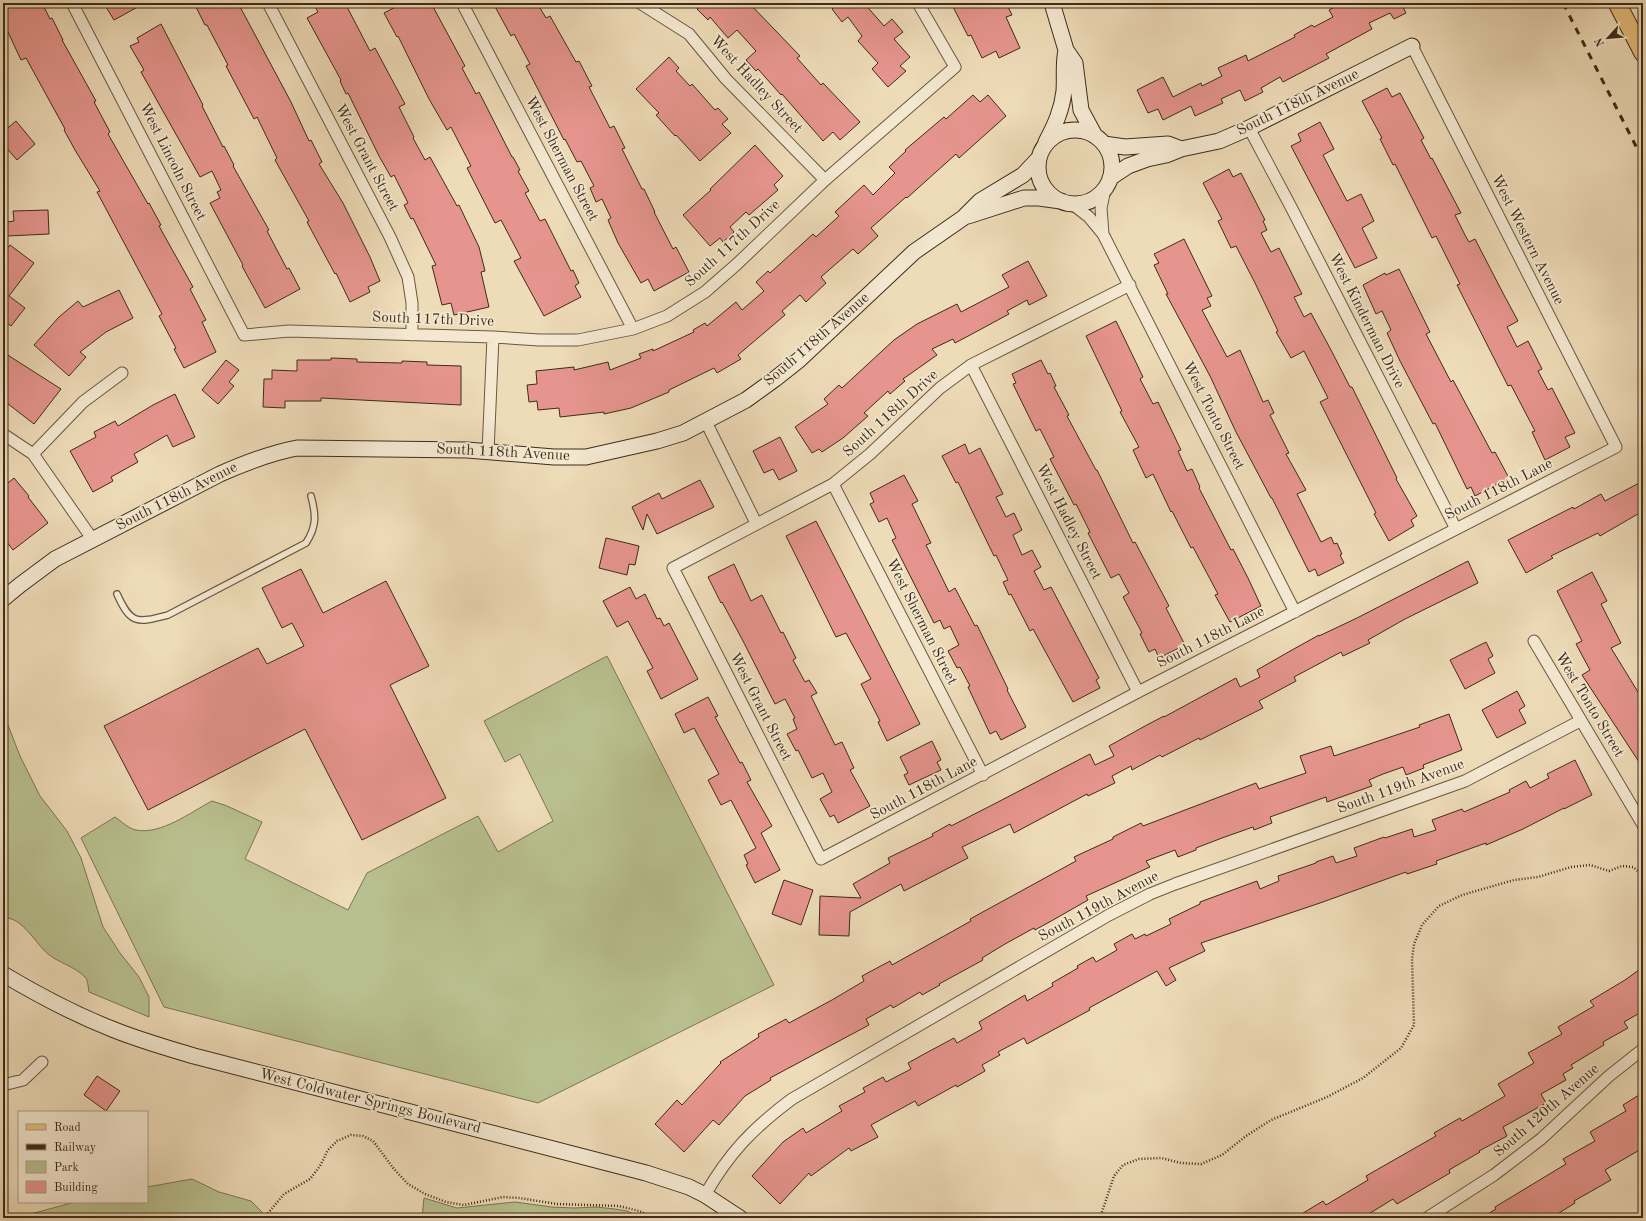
<svg xmlns="http://www.w3.org/2000/svg" width="1646" height="1221" font-family="'Old Standard TT',serif">
<style>
.green{fill:#b9c08f;stroke:#7b7654}
.building{fill:#e6958e;stroke:#3d2c19}
.lines{fill:none;stroke-linecap:round;stroke-linejoin:round}
.lane-casing{stroke:#695841;stroke-width:8}
.street-casing{stroke:#695841;stroke-width:13}
.secondary-casing{stroke:#3d2c19;stroke-width:17}
.primary-casing{stroke:#3d2c19;stroke-width:19}
.path{stroke:#3d2c19;stroke-width:2.5;stroke-dasharray:1 2;stroke-linecap:butt}
.lane{stroke:#f4e8d1;stroke-width:5.5}
.street{stroke:#f4e8d1;stroke-width:11}
.secondary{stroke:#f4e8d1;stroke-width:15}
.primary{stroke:#e7be7c;stroke-width:17}
.rail{stroke:#3d2c19;stroke-width:3;stroke-dasharray:7 7;stroke-linecap:butt}
.labels{text-anchor:middle;dominant-baseline:central;stroke-width:3.5;stroke-linejoin:round;paint-order:stroke}
.street-label{font-size:15px;fill:#3d2c19;stroke:#f4e8d1}
</style>
<rect width="100%" height="100%" fill="#eedbb8"/>
<filter id="stains"><feTurbulence type="fractalNoise" baseFrequency=".005" numOctaves="4"/><feColorMatrix values="0 0 0 0 .2 0 0 0 0 .09 0 0 0 0 .02 0 0 0 .5 -.17"/></filter>
<radialGradient id="worn" r=".72"><stop offset=".6" stop-color="#630" stop-opacity="0"/><stop offset="1" stop-color="#630" stop-opacity=".3"/></radialGradient>
<path class="green" d="M607 656 774 985 538 1103 164 1007 81 838 115 817C121 821 129 829 136 830 161 835 191 812 212 801L227 806 262 822 245 859 348 910 367 873 478 816 498 852 553 821 520 754 505 762 484 721Z
M3 712 20 756 40 796 67 831 81 858 103 927 120 953 139 977 149 997V1017L89 992C88 987 88 980 85 977 74 966 59 963 48 954 35 943 22 916 3 918Z
M192 1179 219 1192 251 1201 263 1213 257 1218H16L75 1202H147V1187Z
M424 1198 457 1208 515 1202 552 1207 574 1208 596 1207 615 1209 627 1211 638 1216 637 1218H422Z"/>
<path class="building" d="M3 3H42L50 19 52 18 63 40H62L96 101 94 102 110 132 108 134 148 204 149 203 161 225 159 226 193 287 190 289 206 320 202 322 216 352 184 368 174 349 176 348 159 316 162 314 97 192 100 191 75 150 64 130 65 129 26 58 21 60 8 32 3 35Z
M113 3H145L114 20 106 7Z
M194 3H238L291 102 309 141 311 140 322 162 319 164 343 203 370 257 380 281 368 287 370 292 350 302 336 273 335 274 307 222 309 221 275 160 277 158 257 117 254 119 226 66 228 65 207 25H205Z
M313 3H345L370 51 375 48 405 104 399 107 414 137 413 138 425 160 430 157 457 206 459 205 479 247 485 271 481 272 489 307 454 315 451 303 442 305 432 266 436 265 413 218 411 219 404 205 408 203 394 175 391 177 379 156 348 93 346 94 340 81 341 80 307 18 318 12Z
M403 3H431L465 66 462 68 476 94 479 92 512 157H513L520 170 518 171 529 191 525 193 540 221 545 219 571 271 573 270 579 283 575 286 581 297 544 316 514 261 521 258 501 220 495 223 467 168 471 166 451 127 447 130 429 99 398 36 397 37 384 13Z
M493 3H537L546 18 550 16 576 62 579 61 592 86 589 87 610 128 614 126 625 148 622 149 642 189H644L655 212H654L673 249 676 247 689 272 654 291 648 279 641 283 618 243 608 220 611 218 602 199 596 202 590 188 594 186 581 161 577 162 565 139 564 140 526 66 530 64 514 34 511 36Z
M703 3H749L800 56 797 58 821 85 823 83 860 122 840 140 833 132 823 141 782 94 781 95 758 69 756 71 746 60 756 51 737 30 728 38 710 17 708 20 697 9Z
M839 3H864L884 26 892 19 903 32 894 39 910 57 900 66 906 71 888 87 872 69 878 63 858 41 862 36 848 17 842 22 832 9Z
M951 3H1006L1012 15 1006 17 1020 48 999 58 996 51 982 58 971 35 968 36Z
M1342 3H1410L1403 7 1406 13 1394 19 1390 13 1369 23 1372 29 1326 54 1329 58 1283 82 1280 77 1261 88 1263 92 1245 101 1240 90 1221 99 1223 103 1195 116 1191 106 1163 120 1158 109 1148 113 1137 90 1163 77 1173 97 1201 83 1202 86 1222 76 1218 68 1246 55 1248 61 1295 37 1294 35 1312 25 1314 27 1333 17 1329 10Z
M161 24 203 105 202 106 223 147 224 146 234 165 233 166 269 230 267 231 287 269 289 268 300 289 265 308 242 266 243 265 210 203 220 198 217 192 221 190 212 171 200 177 141 72 144 70 130 46 139 42 137 38Z
M669 57 679 68 676 71 690 86 692 84 715 110 718 108 728 119 722 124 731 133 700 161 676 135 675 136 656 115 659 113 636 89Z
M1387 88 1392 97 1400 93 1424 138 1421 140 1431 159 1432 158 1461 213 1455 215 1465 235 1469 242 1475 239 1504 295 1518 321 1507 327 1517 347 1528 341 1542 369 1538 371 1548 390 1552 388 1575 433 1565 437 1570 447 1545 460 1532 432 1535 431 1511 385 1508 386 1457 285 1460 284 1436 236 1432 238 1395 164 1393 165 1380 139 1382 138 1362 101Z
M973 95 980 102 988 95 1006 116 959 158 956 154 907 198 906 197 871 228 878 236 858 254 853 249 821 277 826 283 806 302 800 295 782 311 785 315 738 355 741 359 717 373 714 368 669 390V392L631 408 604 414V412L560 417 559 408 538 410 537 401 529 402 527 385 537 384 536 371 574 367V370L608 362 610 370 641 358 639 354 653 349V351L694 332 693 330 705 323 707 326 736 302 742 310 764 291 756 282 768 271 770 273 813 234 816 237 839 216 835 212 864 185 873 195 895 173 889 167 906 151 905 150 944 117 946 119Z
M16 121 35 144 17 160 3 144V132Z
M1320 122 1334 149 1323 155 1347 201 1361 194 1374 221 1362 228 1377 258 1355 268 1291 146 1301 141 1298 134Z
M755 145 783 176 774 185 778 190 749 215 746 212 730 227 734 232 723 242 720 238 710 246 683 215 711 190 710 189Z
M1229 169 1233 177 1241 173 1265 220 1263 221 1267 230 1261 233 1271 252 1279 248 1302 294 1294 297 1304 317 1311 313 1331 350 1350 387H1352L1397 478 1396 479 1417 516 1411 520 1414 526 1389 541 1374 514 1376 513 1320 402 1328 398 1304 351 1291 358 1276 332 1278 331 1255 283 1236 246 1231 248 1218 221 1222 219 1203 183Z
M48 210 49 234 7 236V222L14 221 13 211Z
M1184 239 1212 296 1207 298 1211 306 1202 310 1227 357 1240 350 1263 402 1268 400 1274 413 1270 415 1289 453 1286 454 1306 490 1297 494 1321 542 1331 537 1334 544 1337 543 1342 554 1340 555 1344 563 1318 576 1315 569 1309 572 1272 498H1271L1236 432 1210 376 1166 294H1168L1154 265 1159 263 1154 254Z
M10 245 34 263 9 296 25 308 11 326 3 320V254Z
M1028 261 1047 296 1029 305 1027 300 1007 311 1009 314 972 334 955 343 953 339 932 349 937 355 903 379 905 381 890 394 888 391 864 413 868 416 843 438 822 452 819 449 812 453 795 427 828 404 824 399 839 385 842 388 894 340 917 324 957 304 961 312 1009 287 1002 275Z
M1399 269 1430 332 1426 334 1451 382 1453 380 1492 453 1495 452 1509 478 1475 496 1471 487 1467 489 1435 423 1433 424 1400 361 1387 333 1391 330 1382 311 1376 314 1363 285 1385 273 1386 275Z
M119 290 133 318 106 332 80 352 86 357 69 376 34 345 59 317 78 301 83 307Z
M1116 321 1143 377 1140 379 1153 404 1158 402 1181 450 1178 451 1187 471 1192 469 1200 487 1199 488 1231 550 1233 549 1248 578 1261 606 1230 622 1215 595 1218 594 1193 547 1191 548 1172 511 1171 512 1153 474 1146 478 1133 450 1139 447 1120 412 1122 411 1086 336Z
M3 352 61 389 34 424 3 400Z
M331 358 357 359V362L402 363V361L427 362V365L461 366V405L321 398V401H285V408L263 407 264 379H272V370L297 371V360H331Z
M226 360 239 370 229 382 234 386 218 404 202 390Z
M1041 360 1048 374 1050 373 1056 386 1054 387 1069 415 1067 416 1096 470H1097L1133 543 1135 542 1169 606 1166 608 1185 645 1159 658 1155 649 1149 652 1140 634 1142 633 1123 597 1129 593 1119 574 1111 578 1088 533 1090 532 1076 504 1074 505 1050 459 1054 457 1040 429 1036 431 1013 384 1016 383 1012 374Z
M175 394 195 437 173 447 167 435 134 454 138 462 111 477 113 481 93 492 70 451 96 437 94 432 115 421 118 426 153 405Z
M780 437 797 471 779 480 773 469 764 473 753 451Z
M965 444 969 454 980 448 1003 494 996 497 1006 517 1014 513 1022 530 1013 535 1022 555 1032 550 1041 567 1034 571 1044 590 1051 587 1099 678 1096 680 1100 688 1073 702 1033 629 1030 631 1011 594 1009 595 1003 582 1008 580 996 555 994 556 958 482 956 483 942 456Z
M904 475 918 501 912 504 931 543 926 545 949 592 955 588 975 626 977 625 1008 689 1007 690 1026 727 1001 740 996 731 990 734 968 687 970 686 960 667 957 668 948 651 959 645 950 626 944 629 940 620 934 623 892 540 896 538 887 518 879 522 870 504 874 502 870 493Z
M14 478 29 496 28 497 48 523 13 550 3 537V487Z
M700 480 714 507 657 534 647 514 643 530 632 507 659 493 662 499Z
M1643 481V511L1600 536 1598 533 1551 556 1553 558 1526 573 1508 540 1573 507 1574 509 1601 494 1605 501Z
M816 521 920 724 887 741 878 722 880 721 861 684 871 679 846 633 836 637 786 536Z
M606 538 639 546 635 565 629 564 627 575 599 568Z
M1468 561 1478 583 1405 619 1368 640 1370 643 1343 656 1341 652 1294 677 1296 681 1259 701 1263 708 1200 740 1199 738 1162 757 1160 755 1132 770 1131 766 1112 776 1115 783 1088 796 1087 794 1014 833 1010 824 962 847 968 858 904 891 901 884 850 912 849 936 819 935 820 896 861 898 853 884 890 863 888 858 933 836 932 834 950 824 951 826 998 802 1090 754 1095 765 1114 756 1109 746 1145 726 1164 716V717L1236 678 1240 687 1260 677 1257 670 1292 650 1319 635V636L1357 618Z
M734 564 751 601 762 595 781 633 783 632 796 658 793 660 805 682 809 680 817 693 811 696 835 745 842 742 854 768 850 770 870 806 838 823 834 815 830 817 820 799 832 792 823 773 812 778 798 750 796 751 787 734 797 729 793 719 795 718 785 699 775 704 742 639 722 602 721 603 708 577Z
M301 569 323 613 386 581 429 666 390 685 446 798 362 840 305 729 148 810 104 726 258 648 267 664 304 646 292 623 282 628 262 588Z
M1592 572 1607 601 1601 604 1621 643 1611 648 1638 692 1639 691 1643 697V768L1582 675 1590 670 1576 644 1582 641 1557 591Z
M630 587 636 599 645 594 657 619 660 618 664 626 669 623 698 679 661 699 647 671 653 668 628 621 617 627 603 601Z
M1486 642 1493 656 1488 659 1495 673 1465 689 1450 660Z
M1517 691 1525 706 1519 710 1526 723 1497 738 1482 710Z
M708 697 718 716 715 717 740 763 742 762 751 780 747 782 772 826 761 833 780 870 755 883 746 865 748 864 744 855 756 848 731 800 721 805 708 780 719 774 694 728 684 733 675 714Z
M1449 714 1462 750 1423 765 1424 768 1406 775 1403 767 1383 774 1369 780 1372 786 1327 802 1326 797 1270 817 1272 823 1254 830 1253 827 1222 838 1196 848V850L1178 857 1175 850 1146 861 1150 867 1086 896 1088 900 1053 920 1035 930 1034 928 1005 944 982 958 983 960 939 984 940 985 922 995 920 992 893 1008 891 1005 866 1019 869 1025 770 1078 771 1080 745 1096 719 1125 713 1120 684 1152 655 1124 677 1100 682 1105 721 1063 720 1062 759 1037 758 1034 786 1019 789 1023 832 1000 864 981 862 976 890 961 892 965 971 921 970 919 1076 861 1074 857 1113 839V837L1141 823 1143 826 1256 783 1259 789 1306 773 1300 756 1331 746 1334 756 1420 727 1419 725Z
M932 741 941 760 937 762 941 770 909 785 904 775 908 773 900 757Z
M1575 760 1592 795 1564 809V808L1523 829 1486 845V843L1436 861 1437 864 1407 874 1406 872 1320 903 1201 943 1205 951 1169 968 1176 980 1166 986 1157 971 1089 1008 1090 1010 1027 1044 1024 1038 998 1052 1000 1055 982 1065 985 1071 957 1087 956 1085 918 1106 915 1101 871 1125 878 1137 851 1151 849 1148 811 1176 809 1173 780 1204 752 1176 783 1142 803 1128 806 1133 842 1111 839 1106 865 1092 863 1088 883 1077 886 1082 911 1069 908 1063 926 1053 954 1038 957 1043 982 1029 979 1022 1025 995 1027 1001 1053 986 1052 983 1078 968 1077 966 1093 957 1096 962 1117 950 1114 944 1132 934 1135 939 1145 934 1146 936 1171 924 1169 919 1200 904V902L1257 881 1260 889 1279 881 1278 876 1316 863V862L1333 856 1336 863 1357 856 1354 848 1384 837 1385 838 1412 829 1414 837 1436 830 1432 820 1462 809 1464 812 1510 792 1509 790 1526 781 1530 788 1549 778 1547 774Z
M784 880 813 890 801 925 772 914Z
M1643 967V1011L1624 1022 1628 1028 1603 1042 1604 1045 1571 1065 1573 1068 1563 1074 1566 1080 1541 1094 1546 1103 1503 1127 1507 1136 1479 1151 1480 1152 1449 1170 1450 1173 1397 1204 1393 1199 1367 1215 1369 1218H1295L1323 1201 1326 1205 1368 1180 1366 1176 1436 1136 1434 1133 1460 1118 1462 1121 1505 1096 1498 1084 1534 1063 1528 1053 1562 1034 1558 1027 1594 1006 1590 1001 1625 980Z
M97 1076 120 1091 106 1111 84 1095Z
M1639 1095 1643 1102V1148L1605 1170 1611 1180 1574 1201 1575 1203 1551 1218H1481L1496 1209 1495 1207 1566 1164 1563 1159 1595 1141 1590 1132 1626 1111 1623 1105Z"/>
<g class="lines">
<defs>
<path id="lane" d="M117 594C131 625 137 623 168 615L306 543C317 526 316 515 311 496"/>
<path id="street" d="M72 3 244 335 289 331 493 337 539 340H578L633 329 667 316 705 292 737 264 825 180 955 67 918 3
M268 3 390 237 408 277 412 303V335
M462 3 633 329
M640 3 689 34 726 79 825 180
M1249 128 1291 207 1456 529
M1071 203 1089 217 1103 234 1295 612
M1103 234 1101 208 1105 189
M1130 285 971 365 940 388 870 454 833 484 673 568 821 859 1138 692 1616 447 1412 46
M971 365 1138 692
M706 422 756 523
M3 434 33 454 93 540
M488 452 493 337
M33 454 83 402 122 373
M833 484 983 775
M1534 641 1643 825
M3 1085 23 1080 42 1062
M705 1195C729 1153 753 1128 792 1099L1109 915 1150 894 1175 884 1465 781 1580 721
M1427 1218 1494 1175 1541 1139 1609 1076 1643 1049"/>
<path id="secondary" d="M1052 3 1066 50 1075 63 1081 110 1095 136
M1038 167a37 37 0 1 1 74 0a37 37 0 1 1-74 0Z
M1046 142C1055 125 1062 110 1064 91 1065 77 1063 64 1066 50
M1104 144 1125 147 1168 144 1181 149
M1110 178 1128 166 1147 159 1166 155 1181 149 1219 141 1249 128 1412 46
M968 216 1024 198H1039L1061 201
M3 599 20 585 55 559 220 474C245 463 270 453 297 448L467 450 554 457H586L657 441 683 433 746 400 775 379 799 360 914 252 963 218 980 201 1023 175 1039 158
M3 974C38 995 74 1014 112 1029 139 1040 167 1048 194 1056L646 1173 689 1187 705 1195 740 1218"/>
<path id="primary" d="M1617 3 1643 53"/>
</defs>
<use href="#lane" class="lane-casing"/>
<use href="#street" class="street-casing"/>
<use href="#secondary" class="secondary-casing"/>
<use href="#primary" class="primary-casing"/>
<path class="path" d="M1643 579 1642 587 1643 623
M264 1218 284 1194 310 1179 320 1166 328 1150 337 1141 351 1135 363 1136 373 1141 394 1169 408 1184 425 1194 446 1202 464 1205 503 1197 519 1198 557 1204 619 1206 639 1211 656 1218
M1100 1218 1114 1176 1123 1165 1139 1159 1161 1158 1181 1163 1201 1164 1222 1155 1246 1136 1271 1120 1327 1097 1363 1078 1401 1048 1414 1025 1412 959 1414 944 1422 925 1439 906 1462 895 1514 880 1538 877 1571 867 1590 865 1609 871 1622 866 1633 867 1639 872 1643 873"/>
<use href="#lane" class="lane"/>
<use href="#street" class="street"/>
<use href="#secondary" class="secondary"/>
<use href="#primary" class="primary"/>
<path class="rail" d="M1563 3 1643 160"/>
</g>
<g class="labels">
<g class="street-label">
<text transform="translate(756 85) rotate(47)">West Hadley Street</text>
<text transform="translate(1298 103) rotate(-26)">South 118th Avenue</text>
<text transform="translate(366 158) rotate(62)">West Grant Street</text>
<text transform="translate(561 159) rotate(62)">West Sherman Street</text>
<text transform="translate(172 162) rotate(63)">West Lincoln Street</text>
<text transform="translate(1527 240) rotate(63)">West Western Avenue</text>
<text transform="translate(733 244) rotate(-42)">South 117th Drive</text>
<text transform="translate(433 320) rotate(2)">South 117th Drive</text>
<text transform="translate(1366 321) rotate(63)">West Kinderman Drive</text>
<text transform="translate(817 340) rotate(-41)">South 118th Avenue</text>
<text transform="translate(891 414) rotate(-42)">South 118th Drive</text>
<text transform="translate(1213 416) rotate(63)">West Tonto Street</text>
<text transform="translate(503 453) rotate(3)">South 118th Avenue</text>
<text transform="translate(1499 490) rotate(-27)">South 118th Lane</text>
<text transform="translate(177 497) rotate(-27)">South 118th Avenue</text>
<text transform="translate(1068 522) rotate(63)">West Hadley Street</text>
<text transform="translate(921 622) rotate(63)">West Sherman Street</text>
<text transform="translate(1211 638) rotate(-27)">South 118th Lane</text>
<text transform="translate(1589 705) rotate(59)">West Tonto Street</text>
<text transform="translate(760 707) rotate(63)">West Grant Street</text>
<text transform="translate(1401 787) rotate(-20)">South 119th Avenue</text>
<text transform="translate(924 789) rotate(-28)">South 118th Lane</text>
<text transform="translate(1099 907) rotate(-28)">South 119th Avenue</text>
<text transform="translate(370 1102) rotate(14)">West Coldwater Springs Boulevard</text>
<text transform="translate(1547 1111) rotate(-41)">South 120th Avenue</text>
</g>
</g>
<rect width="1646" height="1221" fill="none" stroke="#eedbb8" stroke-width="16"/>
<rect x="4" y="4" width="1638" height="1213" fill="none" stroke="#3d2c19" stroke-width="2"/>
<rect x="8" y="8" width="1630" height="1205" fill="none" stroke="#3d2c19"/>
<rect x="18" y="1111" width="130" height="92" fill="#f4e8d1" stroke="#ab9d87"/>
<rect x="26" y="1124" width="20" height="6" fill="#e7be7c" stroke="#ab9d87"/>
<text x="54" y="1131" font-size="12" fill="#3d2c19">Road</text>
<rect x="26" y="1144" width="20" height="6" fill="#3d2c19" stroke="#ab9d87"/>
<text x="54" y="1151" font-size="12" fill="#3d2c19">Railway</text>
<rect x="26" y="1161" width="20" height="12" fill="#b9c08f" stroke="#ab9d87"/>
<text x="54" y="1171" font-size="12" fill="#3d2c19">Park</text>
<rect x="26" y="1181" width="20" height="12" fill="#e6958e" stroke="#ab9d87"/>
<text x="54" y="1191" font-size="12" fill="#3d2c19">Building</text>
<g transform="translate(1608 38) rotate(243)" stroke="#f4e8d1" stroke-width="3" paint-order="stroke">
<path d="M0-3L7 15L0 10L-7 15Z" fill="#3d2c19"/>
<text y="-6" font-size="11" font-weight="bold" text-anchor="middle" fill="#3d2c19">N</text>
</g>
<rect width="100%" height="100%" filter="url(#stains)"/>
<rect width="100%" height="100%" fill="url(#worn)"/>
</svg>
